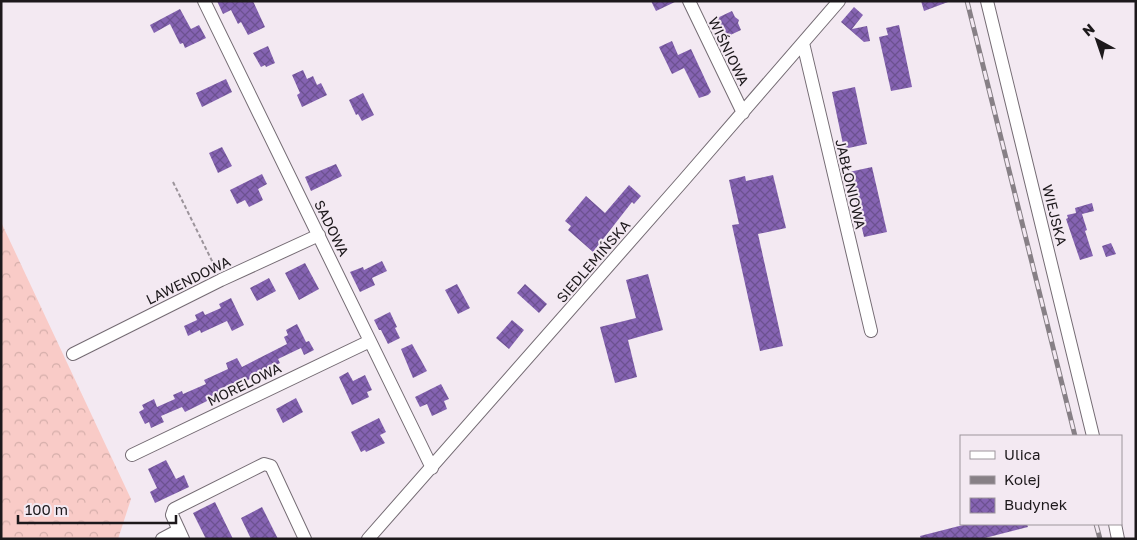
<svg xmlns="http://www.w3.org/2000/svg" width="1137" height="540" font-family="'Golos Text',sans-serif">
<style>
.forest{fill:url(#forest-crowns)}
.building{fill:url(#building-cross-hatch)}
.lines{fill:none;stroke-linecap:round;stroke-linejoin:round}
.minor-casing{stroke:#746b73;stroke-width:14}
.path{stroke:#9c949b;stroke-width:2;stroke-dasharray:4 2.5;stroke-linecap:butt}
.minor{stroke:#fff;stroke-width:12}
.rail-casing{stroke:#878086;stroke-width:5}
.rail{stroke:#f3e9f2;stroke-width:3;stroke-dasharray:9;stroke-linecap:butt}
.labels{text-anchor:middle;dominant-baseline:central;stroke-width:4;stroke-linejoin:round;paint-order:stroke}
.street-label{font-size:14px;fill:#1d191c;stroke:#f3e9f2}
</style>
<defs>
<pattern id="forest-crowns" width="20" height="18" patternUnits="userSpaceOnUse" patternTransform="scale(1.25)"><rect width="20" height="18" fill="#f9cbc7"/><path d="M2 6a3 3 0 1 1 6 0M12 15a3 3 0 1 1 6 0" fill="none" stroke="#d5aeaa"/></pattern>
<pattern id="building-cross-hatch" width="8" height="8" patternUnits="userSpaceOnUse" patternTransform="scale(1.25)"><rect width="8" height="8" fill="#8563b2"/><path d="M0 0l8 8M0 8l8-8" fill="none" stroke="#6c5190"/></pattern>
</defs>
<rect width="100%" height="100%" fill="#f3e9f2"/>
<path class="forest" d="M1 222 131 499 118 539H1Z"/>
<path class="building" d="M217 1H253L265 27 248 35 241 22 238 24 231 10 223 14Z
M651 1H677L656 11Z
M921 1H947L948 2 924 11Z
M854 7 863 15 852 29 867 26 870 41 864 42 841 22Z
M180 9 191 29 199 25 206 38 185 48 183 43 180 44 170 24 154 33 150 25Z
M732 11 735 17 739 20 738 23 741 30 726 37 722 27 718 30 713 20Z
M899 25 912 87 891 91 879 37 888 35 886 28Z
M672 41 678 55 691 49 711 92 708 95 699 98 684 68 672 74 659 47Z
M268 46 275 63 266 67 265 65 261 67 253 53Z
M303 70 307 79 313 76 317 85 321 83 327 95 302 107 297 95 300 93 292 75Z
M226 79 232 92 202 107 196 93Z
M855 87 867 144 844 149 832 92Z
M363 93 374 115 362 121 358 114 356 115 349 100Z
M222 147 232 166 218 173 209 153Z
M336 164 342 176 311 191 305 177Z
M872 167 887 232 864 237 849 172Z
M262 174 267 184 258 189 263 200 249 207 245 200 237 204 230 190Z
M773 175 786 228 758 234 783 346 760 351 732 225 739 224 729 180 745 176 746 181Z
M629 185 641 196 634 204 632 202 593 252 568 230 571 226 565 221 586 196 605 213Z
M1092 203 1094 211 1082 214 1087 230 1085 231 1093 256 1080 260 1066 219 1068 218 1067 215 1076 213 1075 208Z
M1111 243 1116 254 1106 257 1102 246Z
M382 261 387 271 372 278 375 285 360 292 350 272 363 267 364 270Z
M305 263 319 289 299 300 285 273Z
M648 274 663 330 628 340 637 377 615 383 600 327 636 318 626 280Z
M269 278 276 291 257 301 250 288Z
M457 284 470 308 458 314 445 290Z
M525 284 547 304 539 313 517 293Z
M231 298 244 325 232 331 227 321 201 333 200 330 188 336 184 326 197 320 195 315 203 311 205 315 221 308 219 304Z
M390 312 397 327 395 328 400 338 388 344 381 330H379L374 320Z
M512 320 524 330 509 349 496 338Z
M297 324 306 342 309 341 314 350 304 355 301 348 278 359 280 363 244 382 242 379 218 390 219 392 210 397 211 399 185 412 182 407 161 416 164 422 151 428 149 422 145 424 139 412 144 409 142 405 154 399 157 407 175 399 173 395 182 391 183 394 206 384 204 380 228 369 226 363 237 358 242 367 287 344 284 337 288 335 286 330Z
M412 344 427 371 413 378 401 349Z
M348 372 353 381 365 375 372 390 367 392 369 397 352 405 339 377Z
M441 384 449 399 444 401 447 409 432 416 427 404 420 407 415 397Z
M296 398 303 412 283 423 276 409Z
M379 418 386 432 380 435 385 443 366 452 365 450 361 452 351 432Z
M166 460 176 479 184 475 189 487 155 503 150 492 157 488 148 469Z
M215 502 233 539H206L193 513Z
M262 507 278 539H251L241 518Z
M967 524H1027L1028 527 981 539H921L920 536Z"/>
<g class="lines">
<defs>
<path id="minor" d="M204 1 432 468
M689 1 743 113
M987 1 1093 436
M803 43 871 331
M73 354 221 280 319 235
M132 455 370 341
M1115 524 1118 539
M162 539 179 530
M183 539 172 515 174 509 264 464 271 466 305 539
M368 539 683 181 839 1"/>
</defs>
<use href="#minor" class="minor-casing"/>
<path class="path" d="M173 182 216 269"/>
<use href="#minor" class="minor"/>
<defs>
<path id="rail" d="M967 1 1075 436
M1096 524 1100 539"/>
</defs>
<use href="#rail" class="rail-casing"/>
<use href="#rail" class="rail"/>
</g>
<g class="labels">
<g class="street-label">
<text transform="translate(729 51) rotate(64)">WIŚNIOWA</text>
<text transform="translate(851 184) rotate(77)">JABŁONIOWA</text>
<text transform="translate(1055 215) rotate(76)">WIEJSKA</text>
<text transform="translate(332 228) rotate(64)">SADOWA</text>
<text transform="translate(593 261) rotate(-49)">SIEDLEMIŃSKA</text>
<text transform="translate(188 280) rotate(-26)">LAWENDOWA</text>
<text transform="translate(244 384) rotate(-26)">MORELOWA</text>
</g>
</g>
<rect width="1137" height="540" fill="none" stroke="#1d191c" stroke-width="5"/>
<rect x="960" y="435" width="162" height="90" fill="#f3e9f2" stroke="#9d969c"/>
<rect x="970" y="451" width="25" height="8" fill="#ffffff" stroke="#9d969c"/>
<text x="1004" y="460" font-size="15" fill="#1d191c">Ulica</text>
<rect x="970" y="476" width="25" height="8" fill="#878086" stroke="#9d969c"/>
<text x="1004" y="485" font-size="15" fill="#1d191c">Kolej</text>
<rect x="970" y="498" width="25" height="15" fill="url(#building-cross-hatch)" stroke="#9d969c"/>
<text x="1004" y="510" font-size="15" fill="#1d191c">Budynek</text>
<g transform="translate(1097 40) rotate(320)" stroke="#f3e9f2" stroke-width="4" paint-order="stroke">
<path d="M0-4L9 19L0 12L-9 19Z" fill="#1d191c"/>
<text y="-8" font-size="14" font-weight="bold" text-anchor="middle" fill="#1d191c">N</text>
</g>
<path d="M18 515v8h158v-8" fill="none" stroke="#1d191c" stroke-width="2.5"/>
<text x="25" y="515" font-size="15" fill="#1d191c" stroke="#f3e9f2" stroke-width="4" paint-order="stroke">100 m</text>
</svg>
